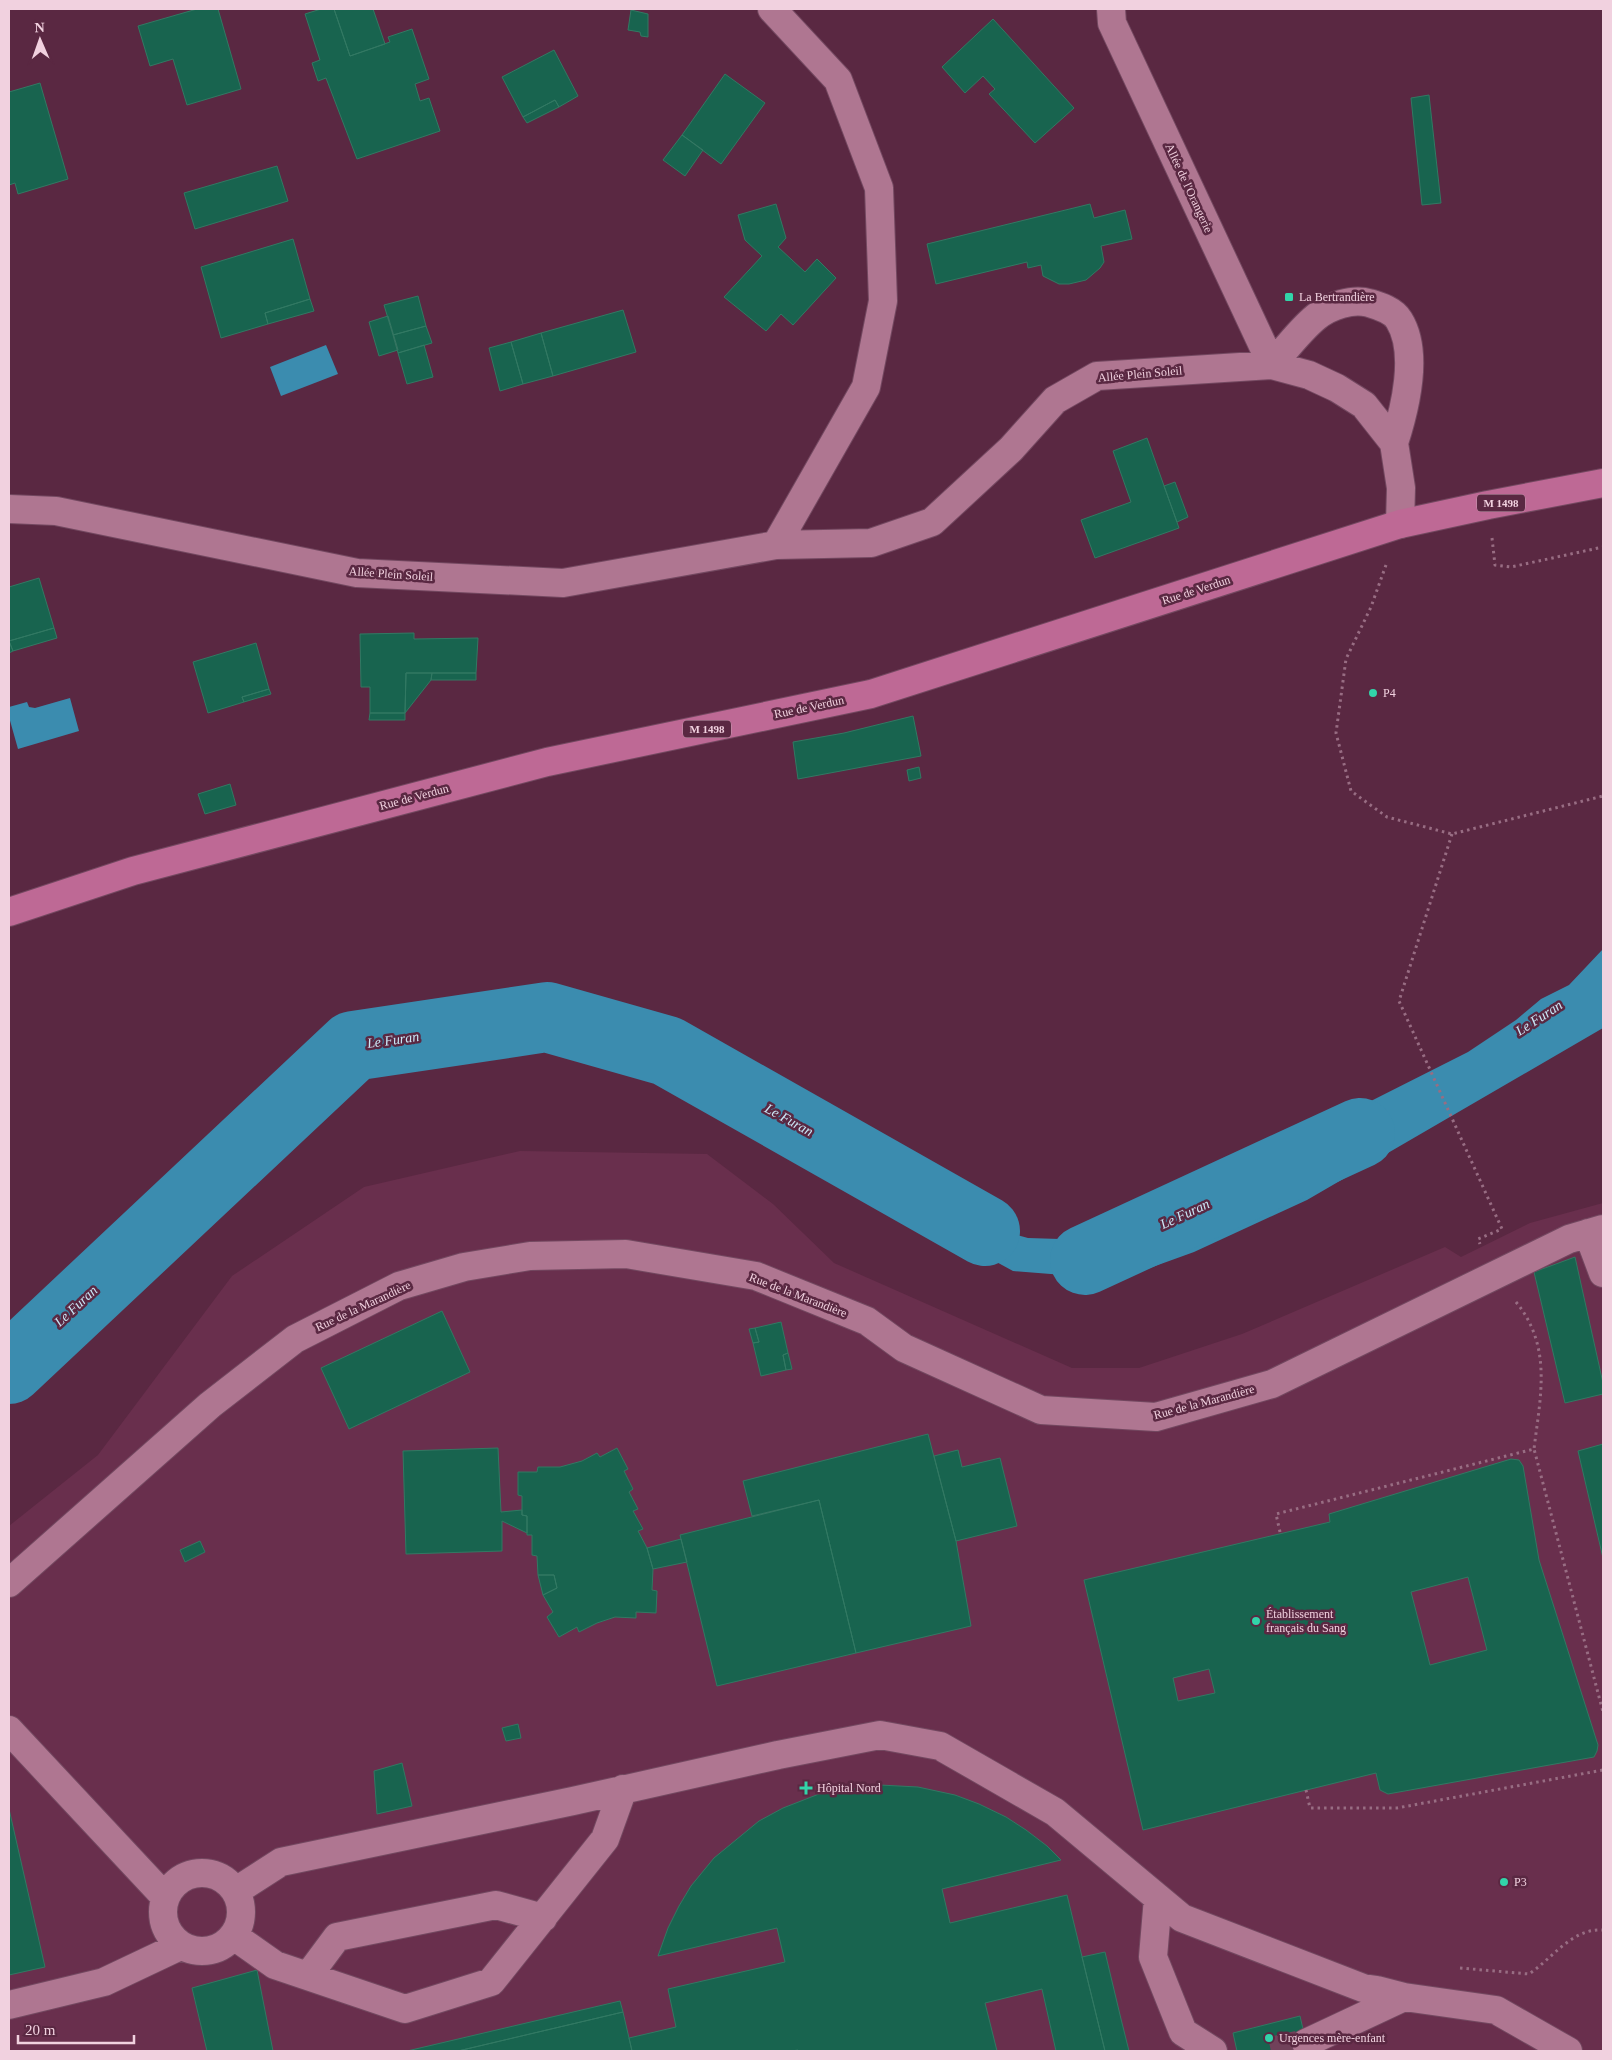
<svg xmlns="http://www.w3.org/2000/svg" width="1612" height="2060" font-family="Georgia,serif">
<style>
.built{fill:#692f4d}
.water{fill:#3b8caf}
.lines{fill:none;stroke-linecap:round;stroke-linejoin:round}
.river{stroke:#3b8caf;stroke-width:70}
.building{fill:#18644f;stroke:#327963;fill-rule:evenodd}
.minor-tunnel{stroke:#71415a;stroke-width:28;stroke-dasharray:28 14;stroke-linecap:butt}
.minor-casing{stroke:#734860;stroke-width:30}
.major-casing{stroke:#734860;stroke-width:30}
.path{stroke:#986d83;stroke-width:3;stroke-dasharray:2.5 4;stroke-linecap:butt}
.minor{stroke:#af7691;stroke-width:28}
.major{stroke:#be6995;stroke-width:28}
.poi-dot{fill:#32d4a9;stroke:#5a2842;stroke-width:2}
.labels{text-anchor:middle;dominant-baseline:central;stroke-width:5;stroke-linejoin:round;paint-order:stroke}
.shield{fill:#5a2842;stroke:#c49eb0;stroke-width:1}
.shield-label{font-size:11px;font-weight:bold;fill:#f1d1df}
.street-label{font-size:12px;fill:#f1d1df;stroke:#5a2842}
.poi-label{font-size:12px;fill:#f1d1df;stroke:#5a2842;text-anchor:start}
.water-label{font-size:14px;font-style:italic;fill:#cae8f7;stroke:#5a2842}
</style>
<rect width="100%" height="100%" fill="#5a2842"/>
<path class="built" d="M520 1151 707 1154 773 1204 834 1263 1072 1368H1139L1242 1334 1445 1247 1461 1257 1530 1223 1603 1203V2051H9V1526L98 1455 232 1276 364 1187Z"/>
<path class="water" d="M326 345 338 374 281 396 270 367Z
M70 698 79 731 18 749 9 717V707L27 702 29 707 35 708Z
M1603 949V1028L1307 1200 1194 1252 1147 1269 1076 1276 1013 1271 969 1247 934 1224 889 1169 867 1152 710 1077 685 1067 567 1047 478 1023 427 1032 387 1044 285 1105 260 1127 177 1204 95 1291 9 1391V1346L114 1240 178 1165 308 1056 350 1027 409 1008 483 997 521 1001 558 1003 629 1035 669 1038 701 1046 782 1078 827 1102 870 1128 910 1157 939 1192 971 1222 1028 1238 1092 1240 1146 1229 1205 1208 1254 1188 1363 1105 1468 1052 1516 1020 1541 999 1569 985Z"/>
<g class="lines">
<path class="river" d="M1085 1260 1360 1133
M9 1369 353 1046 547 1017 667 1051 985 1231"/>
</g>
<path class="building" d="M197 9H218L241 89 187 105 173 59 150 66 138 26Z
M321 9H334L350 56 390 42 388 37 412 29 429 79 415 84 420 101 429 98 440 131 357 159 326 78 318 81 312 63 320 60 305 14Z
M334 9H373L385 44 350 56Z
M631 10 648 14V37L641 36 640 32 628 30Z
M993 19 1074 108 1035 143 989 94 995 89 983 76 965 93 942 67Z
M554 50 578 96 559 107 555 100 523 117 502 77Z
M725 74 765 103 721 164 682 135Z
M40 83 68 179 18 194 15 183 9 185V92Z
M1429 95 1441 203 1422 205 1411 98Z
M555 100 559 107 527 123 523 117Z
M682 135 703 150 685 176 663 160Z
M277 166 288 201 195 229 184 193Z
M776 204 786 238 778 247 805 272 817 259 836 278 793 325 781 314 766 331 724 297 762 256 745 240 738 215Z
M1090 204 1094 218 1125 210 1132 239 1101 246 1104 262 1100 268 1086 280 1069 284H1059L1043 276 1041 265 1028 268 1027 262 936 284 927 244Z
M293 239 310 299 265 313 268 324 221 338 201 267Z
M418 296 426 326 393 335 384 305Z
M310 299 314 311 268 324 265 313Z
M623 310 636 352 553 376 541 333Z
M388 316 398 350 379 356 369 322Z
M426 326 432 343 398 353 393 335Z
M541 333 553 376 523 384 511 342Z
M511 342 523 384 500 391 489 348Z
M424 345 433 377 407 384 398 353Z
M1147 438 1179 528 1095 558 1081 520 1131 502 1113 451Z
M1175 482 1188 517 1177 522 1164 486Z
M39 578 54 628 9 641 13 651 9 653V587Z
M54 628 57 638 13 651 9 641Z
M414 633V639L478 638 476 673H406L405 713H370V687H361L360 634Z
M256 643 269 689 242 697 244 702 208 713 193 662Z
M406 673H432L431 680 405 713Z
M432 673H476V680H431Z
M269 689 271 694 244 702 242 697Z
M370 713H405V720H369Z
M913 716 921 756 798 779 793 742 844 733Z
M919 767 921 778 909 781 907 770Z
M230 784 236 805 205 814 198 794Z
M1575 1257 1603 1383V1394L1565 1403 1534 1272Z
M442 1311 470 1372 349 1429 321 1368Z
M781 1322 788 1353 783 1355 786 1370 761 1376 753 1343 759 1342 755 1328Z
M755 1328 759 1342 753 1343 749 1329Z
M788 1353 792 1369 786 1370 783 1355Z
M928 1434 956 1541 971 1626 856 1653 819 1500 752 1516 743 1481Z
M1603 1444V1558L1578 1451Z
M498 1448 501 1512 522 1510V1515L527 1516V1533L502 1521V1551L406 1554 403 1451Z
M617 1448 628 1469 624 1471 633 1489 629 1492 638 1509 633 1511 643 1529 638 1531 647 1548 653 1569 652 1590 657 1591 656 1613 636 1612V1618L615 1617 597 1623 579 1632 577 1627 559 1637 547 1617 553 1612 543 1595 557 1588 554 1575H538L537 1556 532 1555V1535H527V1516L522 1515V1496L518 1495V1472H537L538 1467H560L582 1461 597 1453 600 1457Z
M958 1450 962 1467 1000 1458 1017 1526 956 1541 934 1456Z
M1511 1459 1519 1460 1523 1466 1539 1560 1598 1745 1597 1751 1594 1757 1388 1794 1380 1790 1376 1773 1143 1830 1084 1580 1330 1522 1329 1514ZM1468 1577 1487 1650 1430 1665 1411 1592ZM1209 1669 1215 1693 1178 1701 1173 1678Z
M819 1500 856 1653 717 1686 680 1535Z
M681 1539 687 1562 653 1569 647 1548Z
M200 1541 205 1552 185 1562 180 1550Z
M538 1575H554L557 1588 543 1595Z
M518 1724 521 1738 506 1741 502 1728Z
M402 1763 412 1806 377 1814 374 1771Z
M880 1785 918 1787 955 1795 979 1804 1006 1817 1026 1830 1047 1846 1061 1860 942 1889 950 1923 1067 1895 1105 2051H1056L1042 1989 985 2003 997 2051H798V2050L791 2051H632L629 2038 676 2027 668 1989 785 1962 777 1928 658 1956 668 1928 679 1906 691 1886 714 1858 759 1821 783 1808 819 1794Z
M9 1809 45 1967 9 1975Z
M1105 1952 1121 2019 1129 2051H1105L1082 1957Z
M257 1970 273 2051H207L192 1988Z
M620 2001 623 2012 458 2051H407Z
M623 2012 632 2051H458Z
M1300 2016 1308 2051H1237L1233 2033Z"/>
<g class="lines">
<path class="minor-tunnel" d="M1271 2051 1306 2043"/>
<defs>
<path id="minor" d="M772 9 838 80 879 188 883 301 866 387 776 545
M1111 9 1112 23 1272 365
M1272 365C1286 349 1300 330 1316 317 1329 306 1353 298 1369 303 1379 306 1393 310 1399 320 1419 352 1405 409 1394 443
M9 509 56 511 357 573 563 583 776 545 871 543 932 522 1011 449 1055 400 1097 376 1272 365 1309 375 1337 388 1364 405 1394 443 1401 488 1400 524
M1588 1233 1603 1273
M9 1583 210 1405 295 1339 399 1286 464 1267 530 1256 626 1254 756 1276 867 1321 904 1348 1041 1410 1156 1417 1272 1384 1569 1239 1603 1229
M9 1730 165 1897
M163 1912a39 39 0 1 1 78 0a39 39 0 1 1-78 0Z
M236 1891 281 1862 573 1801 778 1755 880 1735 940 1746 1055 1812 1182 1918 1363 1988 1377 1990 1404 1997 1496 2010 1568 2051
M1158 1898 1153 1957 1183 2032 1213 2051
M234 1936 275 1965 405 2009 491 1982 605 1839 623 1789
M308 1976 337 1937 496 1905 543 1918
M9 2005 104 1982 180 1946
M1306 2043 1404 1997"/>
<path id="major" d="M9 912 133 871 547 762 871 694 1400 524 1488 505 1603 483"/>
</defs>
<use href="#minor" class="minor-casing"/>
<use href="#major" class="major-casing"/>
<path class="path" d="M1492 538 1495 565 1511 567 1603 547
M1386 565 1371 607 1346 659 1336 733 1351 791 1387 817 1452 834 1603 796
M1452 834 1399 1001 1502 1229 1478 1239 1480 1244
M1516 1302C1553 1347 1540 1398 1534 1449
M1280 1532 1276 1514 1534 1449 1603 1712
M1306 1790 1310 1808H1397L1603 1770
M1460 1968 1529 1974C1553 1958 1572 1928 1603 1930"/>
<use href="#minor" class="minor"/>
<use href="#major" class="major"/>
</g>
<g class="poi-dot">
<rect x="1284" y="292" width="10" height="10" rx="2.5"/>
<circle cx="1373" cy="693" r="5"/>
<circle cx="1256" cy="1621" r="5"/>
<path d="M803.5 1780.5h5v5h5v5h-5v5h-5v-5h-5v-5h5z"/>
<circle cx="1504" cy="1882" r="5"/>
<circle cx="1269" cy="2038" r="5"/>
</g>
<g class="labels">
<g class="shield">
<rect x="1477" y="494.5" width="48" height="17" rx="4"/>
<rect x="683" y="720.5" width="48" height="17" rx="4"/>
</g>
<g class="shield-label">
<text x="1501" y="503">M 1498</text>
<text x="707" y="729">M 1498</text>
</g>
<g class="street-label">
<text transform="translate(1189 188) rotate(65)">Allée de l'Orangerie</text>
<text transform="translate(1140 374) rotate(-5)">Allée Plein Soleil</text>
<text transform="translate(391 574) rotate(4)">Allée Plein Soleil</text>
<text transform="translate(1196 590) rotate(-18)">Rue de Verdun</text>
<text transform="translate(809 707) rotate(-12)">Rue de Verdun</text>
<text transform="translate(414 797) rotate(-15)">Rue de Verdun</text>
<text transform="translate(798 1295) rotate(21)">Rue de la Marandière</text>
<text transform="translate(363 1306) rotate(-25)">Rue de la Marandière</text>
<text transform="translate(1204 1402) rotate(-15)">Rue de la Marandière</text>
</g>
<g class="poi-label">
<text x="1299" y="297">La Bertrandière</text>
<text x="1383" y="693">P4</text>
<text x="1266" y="1614">Établissement<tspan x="1266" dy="14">français du Sang</tspan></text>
<text x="817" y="1788">Hôpital Nord</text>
<text x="1514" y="1882">P3</text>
<text x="1279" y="2038">Urgences mère-enfant</text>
</g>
<g class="water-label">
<text transform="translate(1539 1018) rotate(-33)">Le Furan</text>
<text transform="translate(393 1040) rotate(-8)">Le Furan</text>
<text transform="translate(789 1120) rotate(29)">Le Furan</text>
<text transform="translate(1185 1214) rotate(-25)">Le Furan</text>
<text transform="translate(76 1306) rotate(-43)">Le Furan</text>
</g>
</g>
<rect width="1612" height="2060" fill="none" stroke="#f1d1df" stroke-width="20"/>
<g transform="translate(40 40) rotate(358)" stroke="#5a2842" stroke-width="4" paint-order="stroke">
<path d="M0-4L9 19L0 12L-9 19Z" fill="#f1d1df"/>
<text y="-8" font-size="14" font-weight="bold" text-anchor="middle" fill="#f1d1df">N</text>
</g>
<path d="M18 2035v8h116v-8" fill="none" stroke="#f1d1df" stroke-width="2.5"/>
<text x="25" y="2035" font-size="15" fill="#f1d1df" stroke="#5a2842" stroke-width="4" paint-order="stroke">20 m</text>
</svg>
